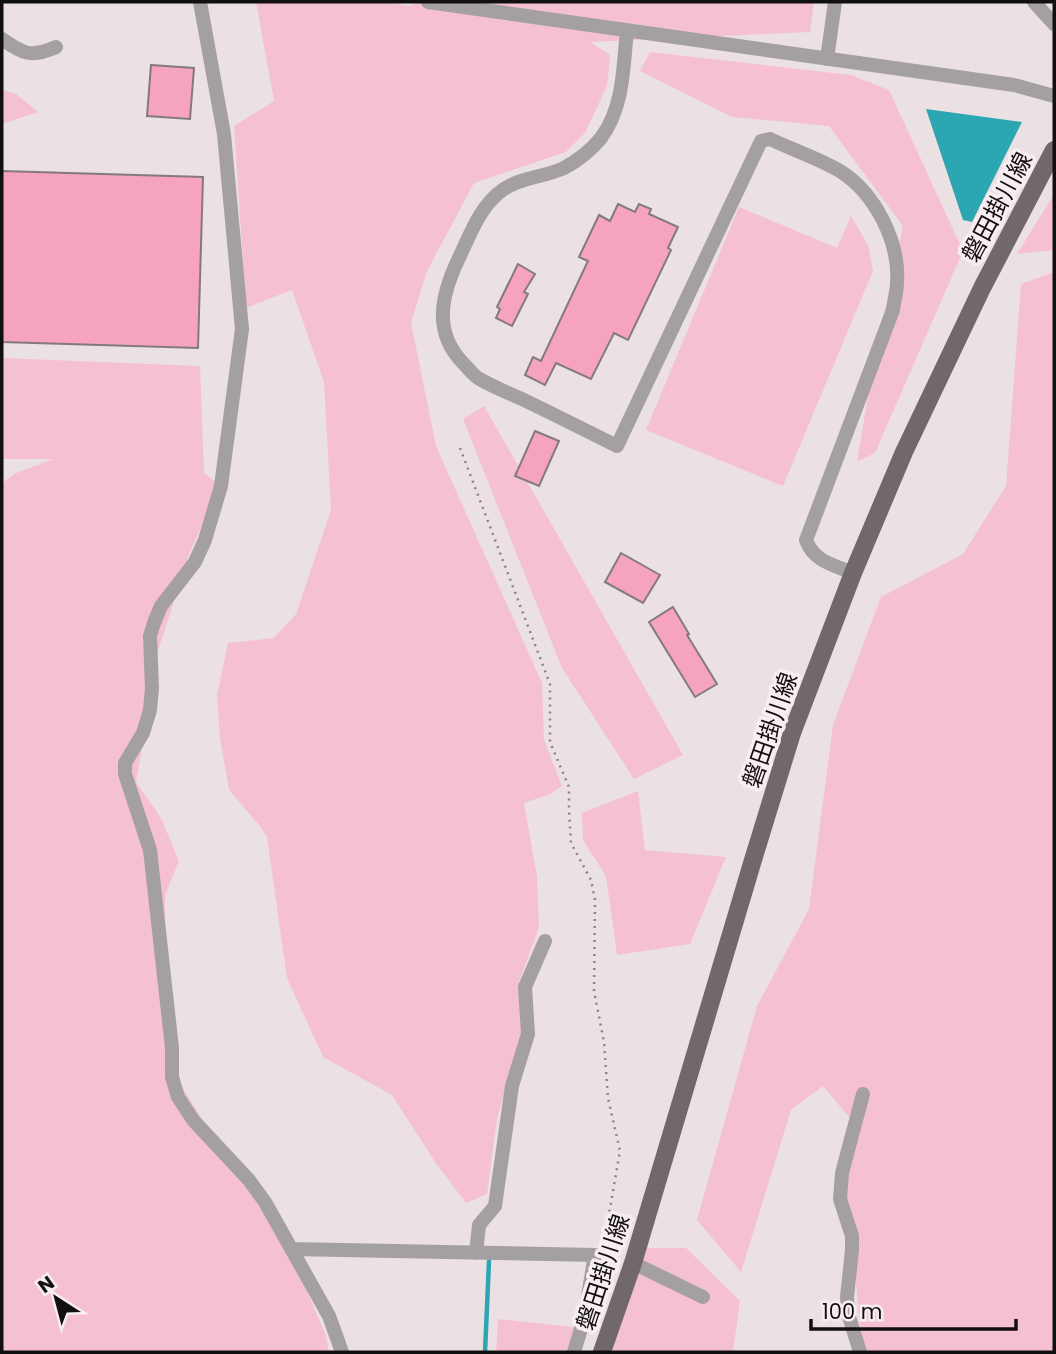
<svg xmlns="http://www.w3.org/2000/svg" width="1056" height="1354" font-family="Poppins,'Noto Sans JP',sans-serif">
<style>
.green{fill:#f5c1d0}
.water{fill:#2ca6b0}
.lines{fill:none;stroke-linecap:round;stroke-linejoin:round}
.stream{stroke:#2ca6b0;stroke-width:4.5}
.building{fill:#f6a3be;stroke:#847a7d;stroke-width:2}
.path{stroke:#8b8486;stroke-width:2.5;stroke-dasharray:2 5;stroke-linecap:butt}
.minor{stroke:#a4a0a1;stroke-width:14}
.major{stroke:#70686a;stroke-width:18}
.labels{text-anchor:middle;dominant-baseline:central;stroke-width:7;stroke-linejoin:round;paint-order:stroke}
.street-label{font-size:24px;fill:#120f10;stroke:#f8edf0}
</style>
<rect width="100%" height="100%" fill="#ebe0e3"/>
<path class="green" d="M256 2H386L409 6 416 2H814L810 32 590 42 610 55 607 86 585 133 566 152 474 183 427 271 411 323 436 446 542 683 544 740 562 786 550 794 524 803 537 877 539 927 519 982 521 1036 497 1119 487 1194 466 1203 435 1162 392 1095 323 1057 287 978 267 837 259 825 229 790 220 739 217 695 228 643 274 638 296 614 331 510 324 382 292 290 246 308 234 126 274 101Z
M650 52 851 75 889 90 963 251 875 453 857 462 874 360 903 226 829 126 732 117 640 71Z
M2 90 16 94 38 112 2 124Z
M1054 194V250L1017 254Z
M739 207 837 248 851 216 868 245 873 271 783 486 646 430Z
M1054 272V1352H862L852 1236 836 1172 855 1124 823 1086 791 1110 741 1272 697 1220 757 1006 809 909 833 725 881 597 963 554 1006 486 1021 284Z
M2 358 200 366 204 473 221 486 189 554 151 673V697L136 782 161 818 179 861 165 895V1059L222 1152 281 1230 326 1336 329 1352H2V483L14 474 53 459H2Z
M484 406 683 755 634 779 562 668 463 419Z
M638 791 645 850 726 857 690 944 617 955 606 876 583 840 582 813Z
M637 1248H686L740 1301 733 1352H600Z
M498 1319 582 1328 574 1352H496Z"/>
<path class="water" d="M926 109 1022 122 972 222 963 220Z"/>
<g class="lines">
<path class="stream" d="M485 1352 489 1261"/>
</g>
<path class="building" d="M151 65 194 68 190 119 147 116Z
M2 171 203 177 198 348 2 342Z
M618 204 635 212 639 204 651 209 649 214 678 227 668 248 671 250 628 340 614 333 591 379 556 363 545 385 525 375 533 357 541 361 588 261 579 257 599 215 610 221Z
M518 264 535 274 524 292 528 294 512 326 496 318 500 309 497 307Z
M535 431 559 441 539 486 515 476Z
M621 553 660 575 643 603 605 582Z
M673 607 689 634 687 635 717 684 695 697 649 622Z"/>
<g class="lines">
<path class="path" d="M460 448 550 684V742L569 787V811L571 843 591 880 595 900 594 991 604 1042 608 1098 620 1151 605 1237 601 1243"/>
<path class="minor" d="M200 2 224 134 242 329 221 486 205 540 195 562 161 606 154 623 150 636 152 688 150 710 143 733 125 763V774L150 850 172 1048V1077L178 1097 193 1120 249 1180 265 1202 329 1316 342 1352
M428 2 1014 85 1054 96
M1034 2 1054 24
M627 31C623 67 624 107 601 138 592 149 577 161 564 168 545 177 522 177 504 189 480 205 470 235 458 260 441 296 433 332 463 363 468 368 473 375 478 378 493 387 511 394 526 401 557 416 587 431 617 446L761 141 770 139C793 150 818 158 840 171 875 193 900 242 897 283 897 292 894 301 893 310L806 540C814 562 834 565 853 573
M2 39C23 54 31 58 56 47
M827 59 835 2
M291 1249 595 1255 584 1319 574 1352
M476 1253 479 1225 495 1206 512 1086 528 1034 525 987 545 941
M633 1263 703 1297
M860 1352 848 1313 847 1297 852 1250V1236L840 1199 842 1173 863 1094"/>
<path class="major" d="M602 1352 633 1263 753 860 792 733 853 573 904 452 982 288 1054 150"/>
</g>
<g class="labels">
<g class="street-label">
<text transform="translate(997 207) rotate(-62)">磐田掛川線</text>
<text transform="translate(770 730) rotate(-71)">磐田掛川線</text>
<text transform="translate(603 1272) rotate(-72)">磐田掛川線</text>
</g>
</g>
<rect width="1056" height="1354" fill="none" stroke="#120f10" stroke-width="7"/>
<g transform="translate(56 1298) rotate(324)" stroke="#f8edf0" stroke-width="5" paint-order="stroke">
<path d="M0-5L12 26L0 18L-12 26Z" fill="#120f10"/>
<text y="-10" font-size="19" font-weight="bold" text-anchor="middle" fill="#120f10">N</text>
</g>
<path d="M811 1319v10h205v-10" fill="none" stroke="#120f10" stroke-width="3.5"/>
<text x="822" y="1319" font-size="21" fill="#120f10" stroke="#f8edf0" stroke-width="5" paint-order="stroke">100 m</text>
</svg>
